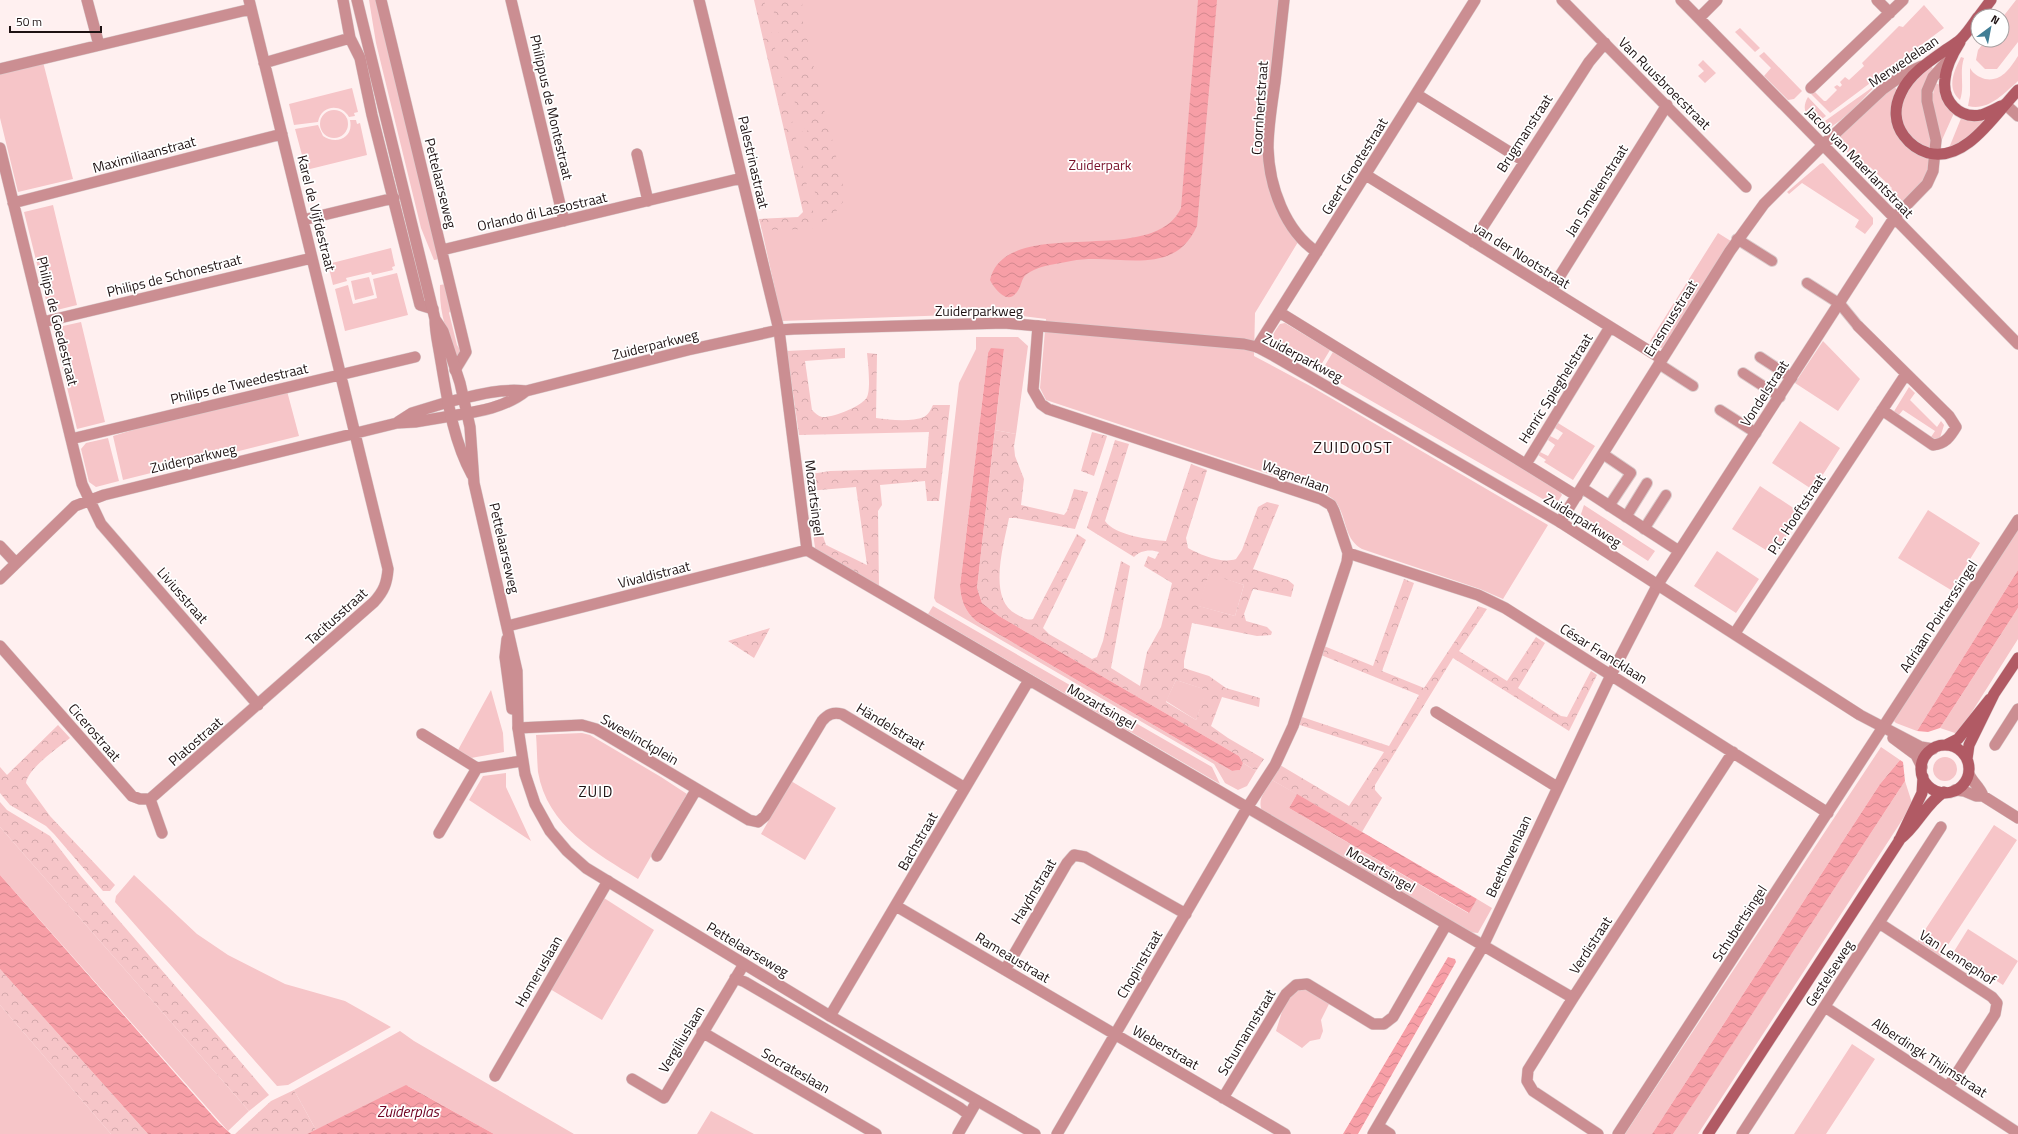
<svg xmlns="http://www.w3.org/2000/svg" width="2018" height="1134" viewBox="0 0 2018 1134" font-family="'Titillium Web',sans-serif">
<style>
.green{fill:#f6c5c8}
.forest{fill:url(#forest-crowns);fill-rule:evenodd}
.water{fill:url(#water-waves)}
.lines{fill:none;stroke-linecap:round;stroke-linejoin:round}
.pedestrian-casing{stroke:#dbcccd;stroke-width:12}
.minor-casing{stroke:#dbcccd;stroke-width:12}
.tertiary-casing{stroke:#dbcccd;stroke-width:12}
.secondary-casing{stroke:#dbcccd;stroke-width:12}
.pedestrian{stroke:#cb8e92;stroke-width:10}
.minor{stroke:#cb8e92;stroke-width:11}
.tertiary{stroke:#cb8e92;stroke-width:11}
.secondary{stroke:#b15a64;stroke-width:11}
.labels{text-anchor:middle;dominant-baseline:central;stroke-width:3.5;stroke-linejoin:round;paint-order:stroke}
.street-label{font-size:14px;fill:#1e1213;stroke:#fff}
.park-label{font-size:14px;fill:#79112a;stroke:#fff}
.neighbourhood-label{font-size:15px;letter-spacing:1px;fill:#1e1213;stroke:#fff}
.water-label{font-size:15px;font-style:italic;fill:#6f0222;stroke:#fff}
.quarter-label{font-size:16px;letter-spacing:1px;fill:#1e1213;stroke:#fff}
</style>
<defs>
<pattern id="forest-crowns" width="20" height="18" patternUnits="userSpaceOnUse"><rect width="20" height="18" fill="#f6c5c8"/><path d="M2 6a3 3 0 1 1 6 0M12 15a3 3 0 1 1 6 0" fill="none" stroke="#d2a8ab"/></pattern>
<pattern id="water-waves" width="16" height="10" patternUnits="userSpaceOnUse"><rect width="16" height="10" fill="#f79ea6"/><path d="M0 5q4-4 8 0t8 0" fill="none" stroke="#d3878e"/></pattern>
</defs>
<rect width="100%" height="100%" fill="#fff0f0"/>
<path class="green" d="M 369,0 L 377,0 L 440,259 L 434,260 L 421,228 L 376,43 Z
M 762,0 L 1279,0 L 1264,153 L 1298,242 L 1255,313 L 1254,356 L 1312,387 L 1548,525 L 1503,599 L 1480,589 L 1362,549 C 1342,538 1348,514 1333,499 C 1330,496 1324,494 1320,491 L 1046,400 L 1040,388 L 1046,319 L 1005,314 L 981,314 L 782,321 L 761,226 L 812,225 Z
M 2016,0 L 2018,0 L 2018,42 L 1997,69 L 1985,69 L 1976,60 L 1978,50 L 1986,40 L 2002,40 L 2002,18 Z
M 1924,5 L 1944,28 L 1830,113 L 1811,94 L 1814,91 L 1824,101 L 1826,101 L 1837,90 L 1834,87 L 1837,85 L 1840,87 L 1842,85 L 1840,82 L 1845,77 L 1849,80 L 1864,66 L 1862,63 L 1899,26 L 1903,27 Z
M 1740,28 L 1760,48 L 1755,52 L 1735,32 Z
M 1764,52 L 1802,91 L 1794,99 L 1788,100 L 1764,76 L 1771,68 L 1759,56 Z
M 2018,56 L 2018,81 L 2016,83 C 2002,95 1988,111 1968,106 L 1970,95 L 1970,68 C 1973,74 1979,77 1985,79 C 2002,82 2010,68 2018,56 Z
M 1961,57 L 1964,58 C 1959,72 1965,87 1960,100 C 1946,88 1954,71 1961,57 Z
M 1703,60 L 1716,73 L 1705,83 L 1698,76 L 1704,71 L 1698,65 Z
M 43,62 L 73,179 L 18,192 L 0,118 L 0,72 Z
M 1930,66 L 1933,68 C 1917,89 1927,116 1931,140 L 1931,149 C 1884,127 1899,93 1930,66 Z
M 1935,83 L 1940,85 L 1954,113 L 1941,142 L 1932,100 Z
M 1877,84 C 1861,101 1846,119 1826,130 L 1825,121 Z
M 1894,86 L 1897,90 L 1891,107 L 1891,116 L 1929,158 C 1929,179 1915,189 1902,203 L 1897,204 L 1887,194 L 1892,188 L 1870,167 L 1864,170 L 1838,142 L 1839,136 Z
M 352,88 L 358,112 L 354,113 L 355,116 L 349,117 C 341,103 321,105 318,122 L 294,125 L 289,104 Z
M 1808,97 L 1826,116 L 1815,124 C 1806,115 1801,109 1808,97 Z
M320 124a14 14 0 1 1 28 0a14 14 0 1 1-28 0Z
M 1962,116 L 1982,119 L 1986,123 L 1965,139 L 1949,148 Z
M 350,120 L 356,120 L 357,124 L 360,123 L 367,155 L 306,170 L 295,129 L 318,125 L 323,136 C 336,145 354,138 350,120 Z
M 1823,163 L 1873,218 L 1873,224 L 1865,234 L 1855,227 L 1859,220 L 1802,183 L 1789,194 L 1787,192 L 1820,164 Z
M 53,205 L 77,305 L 49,312 L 24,212 Z
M 1718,233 L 1734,243 L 1666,351 L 1650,341 Z
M 391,248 L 395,266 L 392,267 L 393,270 L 372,275 L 371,272 L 346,278 L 347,281 L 333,285 L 328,264 Z
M 397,273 L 408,315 L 345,331 L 335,289 L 348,285 L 353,304 L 377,298 L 373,279 Z
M 369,277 L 374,295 L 355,300 L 351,281 Z
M 446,284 L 452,308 L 449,313 L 457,345 L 461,351 L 457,360 C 447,332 439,315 440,285 Z
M 81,322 L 105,422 L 77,429 L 54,333 L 54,328 Z
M 1285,323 L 1330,350 L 1318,370 L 1275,346 C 1269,338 1275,331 1280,324 Z
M 976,337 L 1018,337 L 1028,346 L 1016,434 L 995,430 L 1004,349 L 988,353 L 960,586 C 961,601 965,611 976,621 L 1232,771 L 1240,770 L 1243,763 L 1256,771 L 1247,786 L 1238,790 L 1225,783 L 1214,764 L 936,602 L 934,598 L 959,383 L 976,349 Z
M 1823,341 L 1860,379 L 1838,411 L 1795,383 Z
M 1333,352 L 1560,492 L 1562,495 L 1555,506 L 1321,372 Z
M 1909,387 L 1915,393 L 1910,400 L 1937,427 L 1941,421 L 1944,425 L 1940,438 L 1935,439 L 1931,437 L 1935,431 L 1903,410 L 1898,416 L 1893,413 Z
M 287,391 L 299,436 L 123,480 L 113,436 L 162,421 Z
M 1800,421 L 1840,448 L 1813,490 L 1772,463 Z
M 1558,423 L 1595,446 L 1573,480 L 1544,462 L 1546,460 L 1538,455 L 1540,452 L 1548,456 L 1555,445 L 1548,440 L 1550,436 L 1558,440 L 1563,433 L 1555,428 Z
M 108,438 L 119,481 L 96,487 L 89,482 L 81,449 L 86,443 Z
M 1760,486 L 1801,513 L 1774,555 L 1732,529 Z
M 1584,505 L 1655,551 L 1648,561 L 1583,519 L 1581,514 Z
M 1928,510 L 1980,543 L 1951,590 L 1898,558 Z
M 2018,528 L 2018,570 L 1917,731 L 1896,723 L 1893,720 Z
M 1717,551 L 1759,579 L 1736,613 L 1694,586 Z
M 1209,573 L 1244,585 L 1235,616 L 1198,606 Z
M 933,606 L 1212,767 L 1220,784 L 928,614 Z
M 2018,608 L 2018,639 L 1958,734 L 1940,728 Z
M 1176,680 L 1207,690 L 1196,720 L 1166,701 Z
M 491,690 L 503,733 L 504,752 L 471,758 L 458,750 Z
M 582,733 L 590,735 L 661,777 L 687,794 L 638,879 C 596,853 547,826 538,772 C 537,760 537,747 536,735 Z
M 1881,747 L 1900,760 L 1880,784 L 1652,1134 L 1625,1134 Z
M1933 769a12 12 0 1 1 24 0a12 12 0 1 1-24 0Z
M 506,773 L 506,787 L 531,841 L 469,800 L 483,776 Z
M 1272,780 L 1297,794 L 1289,808 L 1468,913 L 1477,899 L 1492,908 L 1478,933 L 1468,932 L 1263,813 C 1256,800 1265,791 1272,780 Z
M 791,781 L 836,808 L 805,860 L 761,834 Z
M 1905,781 L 1912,803 L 1908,811 L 1698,1134 L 1673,1134 Z
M 1994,825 L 2017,840 L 1940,957 L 1917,942 Z
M 0,827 L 249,1111 L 228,1131 L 0,875 Z
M 134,875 L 197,934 L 228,955 L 285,984 L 345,1001 L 391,1027 L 288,1085 L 277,1086 L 115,902 L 116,896 Z
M 604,898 L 654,930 L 602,1020 L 550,989 Z
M 1968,929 L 2018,961 L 2003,985 L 1953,953 Z
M 1299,987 L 1308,989 L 1330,1002 L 1321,1020 L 1323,1031 L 1320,1039 L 1310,1041 L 1302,1048 L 1276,1031 L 1285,1002 Z
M 0,1005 L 111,1134 L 0,1134 Z
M 400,1031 L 414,1041 L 574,1134 L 494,1134 L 408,1086 L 316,1130 L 294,1090 Z
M 1852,1044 L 1875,1059 L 1826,1134 L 1794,1134 Z
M 711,1111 L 754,1134 L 697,1134 Z"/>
<path class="forest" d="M 754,0 L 764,0 L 815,220 L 816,226 L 811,229 L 762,230 L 759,219 L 798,217 L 803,212 Z
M 771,0 L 802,0 L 803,22 L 827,122 L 801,129 Z
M 829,126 L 843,186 L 843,202 L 834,214 L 822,223 L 801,132 Z
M 845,348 L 845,358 L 805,361 L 812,410 C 815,413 818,416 822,417 C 832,418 863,406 867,397 C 871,389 868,363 867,353 L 877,354 L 876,418 C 890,420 911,422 924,417 C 929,414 931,409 933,405 L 950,405 L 939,501 L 927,501 L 925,481 L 880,485 L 882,505 L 878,511 L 879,589 L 816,554 L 813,534 L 822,533 L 826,545 L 867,565 L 856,487 L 807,491 L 805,475 L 830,471 L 926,468 L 929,432 L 799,435 L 787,351 Z
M 995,430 L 1016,434 L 1014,446 L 1015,456 L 1024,479 L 1021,505 L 1064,515 L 1067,511 L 1074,489 L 1088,492 L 1075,529 L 1016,518 L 1009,518 C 1004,544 987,599 1016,614 C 1022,617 1027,621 1033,619 L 1077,534 L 1086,540 L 1043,628 L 1049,634 L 1092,659 L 1097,657 L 1103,641 L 1121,561 L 1130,566 L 1111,668 L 1140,686 L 1147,652 L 1161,627 L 1172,583 L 1144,566 L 1148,556 L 1155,559 L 1159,552 C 1151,549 1140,550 1134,557 L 1087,528 L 1115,440 L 1129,444 L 1105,521 C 1114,535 1151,540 1166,541 L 1191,464 L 1207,470 L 1186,538 L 1188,548 C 1201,555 1222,564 1236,559 L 1242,550 L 1258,507 L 1267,502 L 1279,505 L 1253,569 L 1288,580 L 1294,585 L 1291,597 L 1253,589 L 1244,614 L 1246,621 L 1267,627 L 1272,632 L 1271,635 L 1257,636 L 1192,623 L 1184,661 L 1184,668 L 1187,669 L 1209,676 L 1226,688 L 1260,698 L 1259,707 L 1222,697 L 1211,726 L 1228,738 L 1264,759 L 1256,771 L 1243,763 L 1239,756 L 999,616 L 982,603 L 977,588 ZM 1209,574 L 1244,585 L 1235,616 L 1199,606 ZM 1176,680 L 1206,690 L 1196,720 L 1166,702 Z
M 1092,432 L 1107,436 L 1094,476 L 1081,471 Z
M 1404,579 L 1414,583 L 1382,671 L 1424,688 L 1478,606 L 1487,609 L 1459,651 L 1507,681 L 1536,637 L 1545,643 L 1518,688 L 1561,716 L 1567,717 L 1591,671 L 1597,675 L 1569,731 L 1453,658 L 1375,785 L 1375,790 L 1382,798 L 1362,832 L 1272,780 L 1280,765 L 1349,806 L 1384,752 L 1297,724 L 1299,716 L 1389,746 L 1419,695 L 1321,655 L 1324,646 L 1373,666 Z
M 770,628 L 754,658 L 728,641 Z
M 58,725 L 70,738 C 58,748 28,768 26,783 L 50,816 L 115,885 L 110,891 L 103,891 L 54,834 L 46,826 L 10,805 L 0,793 L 0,767 L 7,775 Z
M 0,802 L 7,810 L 50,836 L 80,875 L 269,1095 L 249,1111 L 0,827 Z
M 0,969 L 148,1134 L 111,1134 L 0,1005 Z
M 294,1090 L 316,1130 L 307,1134 L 235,1134 L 271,1101 Z"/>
<path class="water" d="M 1198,0 L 1217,0 L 1197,226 C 1173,280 1116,252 1071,261 C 1058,264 1041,265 1030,272 C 1020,277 1023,284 1017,292 C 1007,306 994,288 990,280 C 1006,212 1153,270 1181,208 Z
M 991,348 L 1004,349 L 977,588 L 982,603 L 999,616 L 1239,756 L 1243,763 L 1240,770 L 1232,771 L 976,621 C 965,611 961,601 960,586 L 988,353 Z
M 2018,570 L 2018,608 L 1940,728 L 1928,732 L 1917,731 Z
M 1900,760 L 1903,762 L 1905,781 L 1699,1095 L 1673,1134 L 1652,1134 L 1880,784 Z
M 1297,794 L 1477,899 L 1469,913 L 1289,808 Z
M 0,875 L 219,1123 L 231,1134 L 148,1134 L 0,969 Z
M 1448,957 L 1455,959 L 1456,962 L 1358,1134 L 1343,1134 Z
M 406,1085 L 494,1134 L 307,1134 Z"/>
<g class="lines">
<g class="pedestrian-casing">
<path id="pedestrian" d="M 1737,239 L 1772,261
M 1807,283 L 1840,304 L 1858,326
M 1760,357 L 1792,378
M 1659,364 L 1693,386
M 1743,373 L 1780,397
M 1720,410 L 1756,433
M 1603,454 L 1631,473 L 1609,506
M 1626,517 L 1647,483
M 1644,529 L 1666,495"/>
</g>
<g class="minor-casing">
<path id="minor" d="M 87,0 L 99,45
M 343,0 L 350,38 L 360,58 L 372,115 L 420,305 L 433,309
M 381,0 L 466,352 L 455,370
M 511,0 L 564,221
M 699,0 L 779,330 L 807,550 L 1573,998
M 1284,0 C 1281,27 1278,54 1275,82 C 1272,104 1268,126 1268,148 C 1269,186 1285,231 1317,252
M 1562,0 L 1746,187
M 1681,0 L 2018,344
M 1877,0 L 1890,13
M 1699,18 L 1717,0
M 264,63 L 350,38
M 0,69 L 251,9
M 1811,88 L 1903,0
M 1416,94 L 1524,161
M 2005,104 L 2018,116
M 0,148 L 82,484 L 101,524 L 258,705
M 637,154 L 648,201
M 1366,175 L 1662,359
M 13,203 L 282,134
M 303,220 L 394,198
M 1473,242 L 1589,62 L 1605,43
M 442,250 L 742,178
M 1551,290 L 1667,105
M 1279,312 L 1577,496
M 43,322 L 312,258
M 1038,326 L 1033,390 L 1041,404 L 1048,409 L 1321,499 L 1331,505 L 1334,511 L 1348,553 L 1347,562 L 1293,726 L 1275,765 L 1247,808 L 1057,1134
M 1858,326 L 1949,416 L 1956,427 C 1950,437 1945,444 1933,445 L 1882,410
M 1257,347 L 1475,0
M 398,422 L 412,413 L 448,402
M 71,439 L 415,357
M 1526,464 L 1610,327
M 1582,488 L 1679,551
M 1560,522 L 1730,251 L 1764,204 L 1824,144 L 1883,89 L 1904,74 L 1922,66
M 0,546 L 16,563
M 1348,553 L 1478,595 L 1505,608 L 1828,813
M 0,579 L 75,506 L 104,495 L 397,423 L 415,422 L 451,416
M 508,626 L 807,550
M 1735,633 L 1906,374
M 0,646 L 132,796 L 140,799 L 150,799
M 1436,712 L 1557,787
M 518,728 L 582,725 L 596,729 L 749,820 L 758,822 L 765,816 L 822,721 C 828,714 833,712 842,714 L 965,788
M 422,734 L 477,768 L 522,761
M 1995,745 L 2018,709
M 1969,774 C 1972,782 1980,787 1983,796
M 1955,790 L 1964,791 L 1976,796 L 1983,796 L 2018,818
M 150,799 L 374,602 C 384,591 387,583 388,569 L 249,0
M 150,799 L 162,833
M 439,833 L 477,768
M 657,856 L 696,790
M 896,906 L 1285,1134
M 1879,923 L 1992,997 L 1997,1003 L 1995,1014 L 1948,1087
M 1005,970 L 1067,863 L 1074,855 L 1085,857 L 1186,914
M 735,978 L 745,982 L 960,1108 L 969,1115
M 1825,1007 L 2018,1133
M 830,1016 L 1029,680
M 702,1032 L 876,1134
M 495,1076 L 608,881
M 632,1079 L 664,1098 L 744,964
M 1223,1098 L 1286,994 L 1296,985 L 1307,984 L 1373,1024 L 1384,1024 L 1393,1017 L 1446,925
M 1378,1126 L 1390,1134
M 958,1134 L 977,1101
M 1373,1134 L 1483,946 L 1611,675 L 1658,584 L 1894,218 L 1927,184 L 1933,171 L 1936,140 L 1927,101 L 1927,91 L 1933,77 L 1952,56
M 1598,1134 L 1533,1091 L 1527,1081 L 1528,1070 L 1573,998 L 1733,752
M 1618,1134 L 2018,520
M 1742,1134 L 1941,827"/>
</g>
<g class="tertiary-casing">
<path id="tertiary" d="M 357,0 L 435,319 C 435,332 438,343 440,356 C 447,396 452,438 472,475
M 435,319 L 443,331 L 460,383 L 470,427 L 474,483 L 517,671 L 518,728 L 525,774 L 535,804 L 550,831 L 567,851 L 586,868 L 830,1016 L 1035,1134
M 448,402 C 473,396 499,388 526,391 L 688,350 L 779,330 L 794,329 L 1004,323 L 1244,344 L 1257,347 L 1274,356 L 1560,522 L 1860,715 L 1921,747 L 1933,749
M 451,416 C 476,412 505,408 526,391
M 507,639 L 505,657 L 512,709
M 1893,738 L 1916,755 L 1922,767"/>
</g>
<g class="secondary-casing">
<path id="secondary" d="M 1979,16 L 1991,0
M 1978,17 C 1973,24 1968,32 1961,39 C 1957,43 1950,47 1944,51 C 1928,62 1909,75 1901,93 C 1894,107 1894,123 1904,136 C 1910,144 1918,150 1928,153 C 1966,163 1995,114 2018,90
M 1960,42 C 1953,53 1946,66 1945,79 C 1942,101 1959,119 1981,115 C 1988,113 1995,109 2001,106
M 1946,745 L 1958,739 L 1990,699
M1921 769a24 24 0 1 1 48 0a24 24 0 1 1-48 0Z
M 1967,759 L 1969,745 L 1994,694 L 2018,658
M 1899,840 C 1918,826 1925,804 1944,792
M 1708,1134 L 1899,841 L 1922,793 L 1923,777"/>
</g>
<use href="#pedestrian" class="pedestrian"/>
<use href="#minor" class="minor"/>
<use href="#tertiary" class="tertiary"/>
<use href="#secondary" class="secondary"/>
</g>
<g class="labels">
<g class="street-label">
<text transform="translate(1903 61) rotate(-34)">Merwedelaan</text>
<text transform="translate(1665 83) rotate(45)">Van Ruusbroecstraat</text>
<text transform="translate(552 107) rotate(77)">Philippus de Montestraat</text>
<text transform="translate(1259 108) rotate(-86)">Coornhertstraat</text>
<text transform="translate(1524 133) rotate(-57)">Brugmanstraat</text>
<text transform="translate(144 154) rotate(-15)">Maximiliaanstraat</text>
<text transform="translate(754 162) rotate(77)">Palestrinastraat</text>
<text transform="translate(1860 162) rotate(46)">Jacob van Maerlantstraat</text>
<text transform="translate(1354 166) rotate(-58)">Geert Grootestraat</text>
<text transform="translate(441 183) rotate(76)">Pettelaarseweg</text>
<text transform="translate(1596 190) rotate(-58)">Jan Smekenstraat</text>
<text transform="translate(542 211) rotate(-13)">Orlando di Lassostraat</text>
<text transform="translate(317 213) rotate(76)">Karel de Vijfdestraat</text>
<text transform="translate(1522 255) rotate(32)">van der Nootstraat</text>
<text transform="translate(174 275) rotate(-14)">Philips de Schonestraat</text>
<text x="979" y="310">Zuiderparkweg</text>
<text transform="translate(1670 318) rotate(-58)">Erasmusstraat</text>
<text transform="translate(58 321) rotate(76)">Philips de Goedestraat</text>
<text transform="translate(655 344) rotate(-14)">Zuiderparkweg</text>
<text transform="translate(1303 357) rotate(28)">Zuiderparkweg</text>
<text transform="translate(239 383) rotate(-13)">Philips de Tweedestraat</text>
<text transform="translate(1555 388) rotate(-58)">Henric Spieghelstraat</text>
<text transform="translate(1764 393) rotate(-57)">Vondelstraat</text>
<text transform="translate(193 458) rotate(-13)">Zuiderparkweg</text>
<text transform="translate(1296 476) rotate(20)">Wagnerlaan</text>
<text transform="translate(815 498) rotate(83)">Mozartsingel</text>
<text transform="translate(1796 514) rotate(-57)">P.C. Hooftstraat</text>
<text transform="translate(1583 520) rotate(32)">Zuiderparkweg</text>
<text transform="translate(505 548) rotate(77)">Pettelaarseweg</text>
<text transform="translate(654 574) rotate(-14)">Vivaldistraat</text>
<text transform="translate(183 595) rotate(49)">Liviusstraat</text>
<text transform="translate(336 616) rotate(-42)">Tacitusstraat</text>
<text transform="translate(1938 616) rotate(-57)">Adriaan Poirterssingel</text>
<text transform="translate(1604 653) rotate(32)">César Francklaan</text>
<text transform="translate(1102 706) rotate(30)">Mozartsingel</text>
<text transform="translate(891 726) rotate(31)">Händelstraat</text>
<text transform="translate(95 732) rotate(49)">Cicerostraat</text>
<text transform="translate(640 739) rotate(30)">Sweelinckplein</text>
<text transform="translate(195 741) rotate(-41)">Platostraat</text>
<text transform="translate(917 841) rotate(-60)">Bachstraat</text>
<text transform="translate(1508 856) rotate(-65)">Beethovenlaan</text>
<text transform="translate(1381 869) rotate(30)">Mozartsingel</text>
<text transform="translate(1033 891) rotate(-59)">Haydnstraat</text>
<text transform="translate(1739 923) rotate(-57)">Schubertsingel</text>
<text transform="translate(1590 945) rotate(-57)">Verdistraat</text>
<text transform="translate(748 949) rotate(31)">Pettelaarseweg</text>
<text transform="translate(1013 957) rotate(31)">Rameaustraat</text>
<text transform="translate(1958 957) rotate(33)">Van Lennephof</text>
<text transform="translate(1139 964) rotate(-60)">Chopinstraat</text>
<text transform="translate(538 971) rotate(-60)">Homeruslaan</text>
<text transform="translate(1829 973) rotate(-57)">Gestelseweg</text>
<text transform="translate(1246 1032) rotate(-59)">Schumannstraat</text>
<text transform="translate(681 1039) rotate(-59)">Vergiliuslaan</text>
<text transform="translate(1166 1047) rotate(30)">Weberstraat</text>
<text transform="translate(1930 1057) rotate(33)">Alberdingk Thijmstraat</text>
<text transform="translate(796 1070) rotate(30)">Socrateslaan</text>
</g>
<g class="park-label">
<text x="1100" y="164">Zuiderpark</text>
</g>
<g class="neighbourhood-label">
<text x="596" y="791">ZUID</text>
</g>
<g class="water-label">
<text x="408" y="1111">Zuiderplas</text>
</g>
<g class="quarter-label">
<text x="1353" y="447">ZUIDOOST</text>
</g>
</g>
<g transform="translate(1990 28) rotate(32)"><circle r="19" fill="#ffffff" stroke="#a5a0a1"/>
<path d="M0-3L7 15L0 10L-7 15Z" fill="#417e95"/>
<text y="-6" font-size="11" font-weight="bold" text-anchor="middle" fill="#1e1213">N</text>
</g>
<path d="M10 26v6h91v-6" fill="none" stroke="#1e1213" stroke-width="2"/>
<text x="16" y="26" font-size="12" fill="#1e1213" stroke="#ffffff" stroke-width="3" paint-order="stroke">50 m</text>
</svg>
